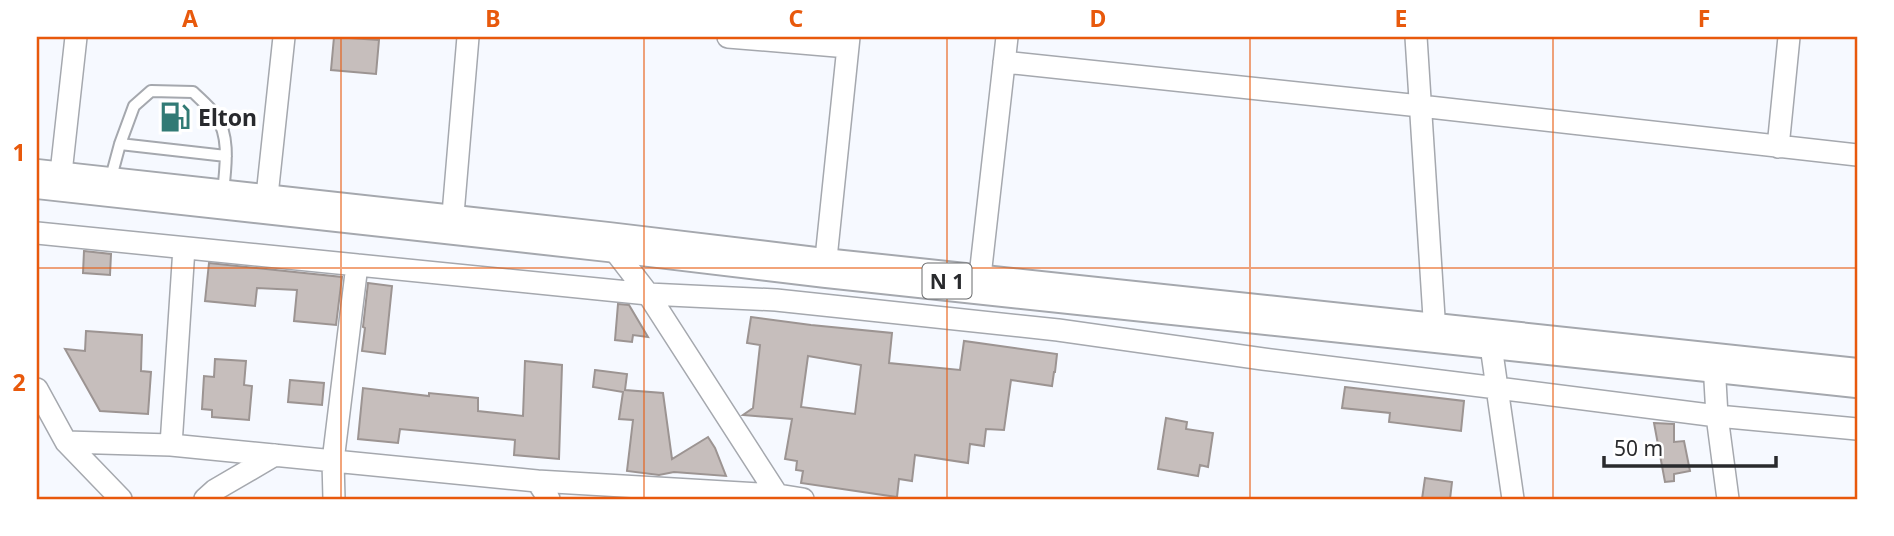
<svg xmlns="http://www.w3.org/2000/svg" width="1894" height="536" viewBox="0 0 1894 536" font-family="'Noto Sans',sans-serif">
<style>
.building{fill:#c6bebc;stroke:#9c9492;stroke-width:2;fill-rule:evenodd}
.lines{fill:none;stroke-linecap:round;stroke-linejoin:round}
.lane-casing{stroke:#a5a8ae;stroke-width:14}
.street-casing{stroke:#a5a8ae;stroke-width:24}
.highway-casing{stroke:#a5a8ae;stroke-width:42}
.lane{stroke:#fff;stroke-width:10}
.street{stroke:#fff;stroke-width:21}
.highway{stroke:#fff;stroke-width:38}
.grid{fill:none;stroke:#e8590c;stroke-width:2;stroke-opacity:0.55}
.labels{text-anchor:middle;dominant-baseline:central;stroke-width:7;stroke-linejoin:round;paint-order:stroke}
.shield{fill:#fff;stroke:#696a6c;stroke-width:2}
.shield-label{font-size:21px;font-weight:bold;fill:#292a2d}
.poi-label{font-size:23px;font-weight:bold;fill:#292a2d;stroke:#fff;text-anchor:start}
.neatline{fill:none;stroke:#e8590c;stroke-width:2.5}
.grid-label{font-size:23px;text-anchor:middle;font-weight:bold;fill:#e8590c}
</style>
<rect width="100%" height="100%" fill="#f6f9ff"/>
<path class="building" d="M 334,37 L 379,40 L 376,74 L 331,70 Z
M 84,251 L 111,254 L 110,275 L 83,273 Z
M 209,263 L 342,277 L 336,325 L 294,321 L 297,290 L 257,288 L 255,306 L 205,301 Z
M 368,283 L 392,286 L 385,354 L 362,351 L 365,328 L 363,327 Z
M 618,304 L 629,305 L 648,337 L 633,335 L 632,342 L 615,340 Z
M 751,317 L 811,325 L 892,333 L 889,363 L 960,370 L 964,341 L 1057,354 L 1055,372 L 1054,372 L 1052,386 L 1011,380 L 1004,430 L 986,429 L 984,446 L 970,444 L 968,463 L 915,455 L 912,481 L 899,479 L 897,497 L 801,483 L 803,471 L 796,470 L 797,461 L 785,459 L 792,419 L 743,415 L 753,408 L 760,345 L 747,343 ZM 808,356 L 861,365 L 855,414 L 801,407 Z
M 86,331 L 142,335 L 141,371 L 151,372 L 148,414 L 100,411 L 65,349 L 85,351 Z
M 215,359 L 246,361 L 244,385 L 252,386 L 249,420 L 212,417 L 212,410 L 202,409 L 204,376 L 214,377 Z
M 525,361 L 562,365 L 559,459 L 514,455 L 515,440 L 400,429 L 398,443 L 358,439 L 363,388 L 429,396 L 429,393 L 478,398 L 478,411 L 523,416 Z
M 595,370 L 627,374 L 625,390 L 663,393 L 672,459 L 708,437 L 715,448 L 726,476 L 674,472 L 659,475 L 627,471 L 633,420 L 619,419 L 623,392 L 593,387 Z
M 290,380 L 324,383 L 322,405 L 288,402 Z
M 1345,387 L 1464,401 L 1461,431 L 1389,422 L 1390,413 L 1342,408 Z
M 1166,418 L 1187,422 L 1186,429 L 1213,433 L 1208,467 L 1200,465 L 1198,476 L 1158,469 Z
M 1654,423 L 1674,424 L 1674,442 L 1684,441 L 1690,471 L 1674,474 L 1674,481 L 1665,482 Z
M 1425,478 L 1452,482 L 1450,499 L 1422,499 Z"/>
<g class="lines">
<g class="lane-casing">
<path id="lane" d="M 120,144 L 226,156
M 110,181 L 120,144 L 134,106 L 151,91 L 193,92 C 200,99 210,107 216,116 C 231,138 225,169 223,194"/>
</g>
<g class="street-casing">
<path id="street" d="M 728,37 L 848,47
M 1416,37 L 1435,333
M 1004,62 L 1420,106 L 1857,155
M 1778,147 L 1789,37
M 60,182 L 76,37
M 266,205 L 284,37
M 452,226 L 468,37
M 37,233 L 648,294 L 776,300 L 1058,330 L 1263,359 L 1497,388 L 1717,416 L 1857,429
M 608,242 L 648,294 L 780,499
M 825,268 L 849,37
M 979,285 L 1007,37
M 1490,339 L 1513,499
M 1714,363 L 1717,416 L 1728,499
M 37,389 L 66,442 L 121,499
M 66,442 L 171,445 L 537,481 L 549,499
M 171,445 L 184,248
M 537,481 L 778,495 L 803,499
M 205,499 L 215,490 L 275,455
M 334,499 L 333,461 L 357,265"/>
</g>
<g class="highway-casing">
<path id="highway" d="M 37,179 L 608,242 L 825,268 L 1857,378"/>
</g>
<use href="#lane" class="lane"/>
<use href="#street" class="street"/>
<use href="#highway" class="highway"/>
</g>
<path class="grid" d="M 341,37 L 341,499M 644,37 L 644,499M 947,37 L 947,499M 1250,37 L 1250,499M 1553,37 L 1553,499M 37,268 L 1857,268"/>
<defs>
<g id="fuel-bare" transform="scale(2.415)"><path d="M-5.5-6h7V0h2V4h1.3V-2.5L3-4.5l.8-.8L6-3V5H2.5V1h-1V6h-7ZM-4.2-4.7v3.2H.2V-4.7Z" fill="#317a75" stroke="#fff" stroke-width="2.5" paint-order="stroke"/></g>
</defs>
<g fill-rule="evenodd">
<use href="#fuel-bare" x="175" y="117"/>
</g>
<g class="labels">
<rect class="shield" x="922.5" y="263.5" width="49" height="35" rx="5"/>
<g class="shield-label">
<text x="947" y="281">N 1</text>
</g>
<g class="poi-label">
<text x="198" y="117">Elton</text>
</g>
</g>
<rect width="1894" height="536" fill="none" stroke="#ffffff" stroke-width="77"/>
<path d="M1604 456v10h172v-10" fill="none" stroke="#292a2d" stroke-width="3.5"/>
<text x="1614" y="456" font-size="21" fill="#292a2d" stroke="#ffffff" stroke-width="5" paint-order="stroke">50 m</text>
<rect x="38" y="38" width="1818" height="460" class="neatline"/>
<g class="grid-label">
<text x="190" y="27">A</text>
<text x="493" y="27">B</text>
<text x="796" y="27">C</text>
<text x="1098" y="27">D</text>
<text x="1401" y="27">E</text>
<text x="1704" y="27">F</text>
<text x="19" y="161">1</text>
<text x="19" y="391">2</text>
</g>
</svg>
